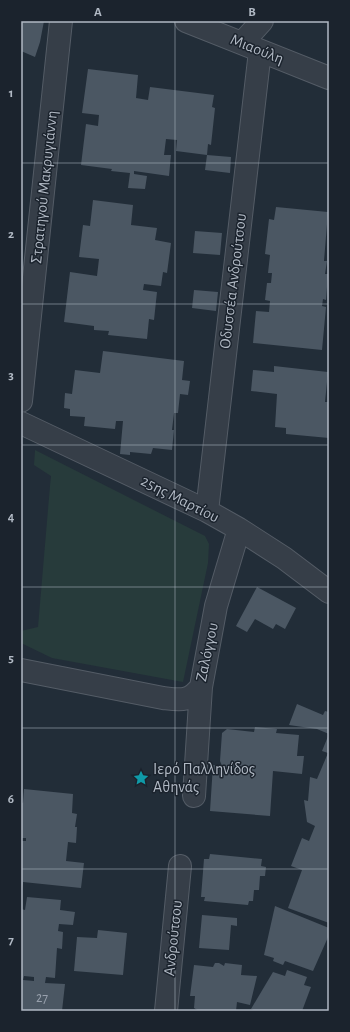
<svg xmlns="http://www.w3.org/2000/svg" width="350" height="1032" viewBox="0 0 350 1032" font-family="'Alegreya Sans',sans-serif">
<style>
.green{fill:#273b3b}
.building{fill:#4b5763;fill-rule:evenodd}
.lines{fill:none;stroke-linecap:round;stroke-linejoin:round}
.minor-casing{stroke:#545c66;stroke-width:24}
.minor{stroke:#363e48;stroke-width:22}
.grid{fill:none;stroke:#b1b9c4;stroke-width:1;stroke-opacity:0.55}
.labels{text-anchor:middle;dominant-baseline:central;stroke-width:3;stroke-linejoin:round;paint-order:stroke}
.number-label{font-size:14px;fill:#98a0ac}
.street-label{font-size:16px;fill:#b1b9c4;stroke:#1b232d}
.poi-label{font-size:16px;fill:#b1b9c4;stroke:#1b232d;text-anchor:start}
.neatline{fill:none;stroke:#b1b9c4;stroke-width:1.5}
.grid-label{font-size:13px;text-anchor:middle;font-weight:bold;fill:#b1b9c4}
</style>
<rect width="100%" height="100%" fill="#222d38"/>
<path class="green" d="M 35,450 L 205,536 L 209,544 L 208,563 L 183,682 L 52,658 L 21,643 L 21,631 L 38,627 L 50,486 L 51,476 L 34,465 Z"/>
<path class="building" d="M 21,21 L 44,21 L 40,42 L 35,57 L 21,51 Z
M 88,69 L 138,75 L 136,98 L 148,100 L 150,87 L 214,95 L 212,107 L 215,108 L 211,145 L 208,144 L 207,155 L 176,151 L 177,140 L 166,139 L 164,155 L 171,155 L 169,176 L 134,171 L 134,174 L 147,176 L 145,189 L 128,188 L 130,173 L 111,171 L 112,169 L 81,165 L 86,124 L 98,126 L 99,115 L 82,113 Z
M 207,155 L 231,157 L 230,173 L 205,170 Z
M 93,200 L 133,205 L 131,225 L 157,228 L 155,240 L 171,243 L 167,273 L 163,272 L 161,286 L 144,284 L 143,290 L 157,292 L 154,320 L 149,319 L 147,339 L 108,335 L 109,331 L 94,330 L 94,326 L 64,322 L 70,272 L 97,276 L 99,259 L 79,257 L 83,225 L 90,226 Z
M 276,207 L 328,212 L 324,261 L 327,261 L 325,274 L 328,274 L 326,300 L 323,299 L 322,306 L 326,307 L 322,350 L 253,343 L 256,311 L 269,312 L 270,301 L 265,300 L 267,283 L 271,283 L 272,273 L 268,273 L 270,255 L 265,254 L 269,219 L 274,220 Z
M 195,231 L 222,233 L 220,255 L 193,253 Z
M 194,290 L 218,292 L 216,311 L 192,308 Z
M 103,351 L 184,361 L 182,380 L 190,381 L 188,395 L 180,394 L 178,413 L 174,413 L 172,430 L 174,430 L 172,450 L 153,448 L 151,454 L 130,452 L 130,455 L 120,454 L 123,421 L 116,421 L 115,429 L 84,426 L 85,417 L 70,416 L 70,409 L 64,408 L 65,393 L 72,394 L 75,370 L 100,373 Z
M 274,366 L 328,372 L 325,402 L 329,402 L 329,438 L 286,434 L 286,428 L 275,427 L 277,394 L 251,391 L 253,370 L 274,372 Z
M 257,587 L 296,608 L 285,629 L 276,624 L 273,629 L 255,619 L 247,632 L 236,626 Z
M 297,704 L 323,715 L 325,711 L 329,712 L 329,734 L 317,729 L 289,725 Z
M 255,727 L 277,729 L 276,733 L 299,735 L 297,756 L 304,756 L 302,774 L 273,771 L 270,816 L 210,811 L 213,765 L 222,766 L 220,761 L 222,733 L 227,729 L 254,732 Z
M 329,734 L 329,923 L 288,908 L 302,870 L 291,866 L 302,838 L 309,841 L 315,826 L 307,822 L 304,800 L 308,801 L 310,777 L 317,779 L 328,753 L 322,751 Z
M 24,789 L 73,794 L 72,813 L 77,814 L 75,827 L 77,827 L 76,843 L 68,842 L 66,861 L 84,863 L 81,888 L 23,882 L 21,894 L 21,841 L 26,841 L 26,838 L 21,838 L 21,802 L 23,803 Z
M 210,854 L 262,859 L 261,866 L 266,867 L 265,876 L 260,876 L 259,890 L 254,890 L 253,901 L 249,901 L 248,905 L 204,901 L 205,897 L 201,897 L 204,859 L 209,859 Z
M 27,897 L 61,900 L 60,910 L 75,912 L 73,925 L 59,924 L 58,931 L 63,932 L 62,949 L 57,948 L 55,978 L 46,977 L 45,983 L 65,984 L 62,1011 L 21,1011 L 21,909 L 25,910 ZM 24,976 L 34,977 L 34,981 L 23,980 Z
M 275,906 L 329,928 L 329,935 L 313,971 L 285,961 L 283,965 L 273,961 L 274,958 L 264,955 Z
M 202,915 L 237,918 L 237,926 L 231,925 L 229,950 L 199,948 Z
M 98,930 L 127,933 L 123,975 L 74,971 L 77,937 L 97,938 Z
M 215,963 L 219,963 L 224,966 L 225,963 L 242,965 L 241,975 L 257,976 L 250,1005 L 237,1002 L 236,1011 L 199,1011 L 194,1008 L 195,996 L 190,996 L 194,965 L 213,967 Z
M 287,970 L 307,977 L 304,985 L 311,987 L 302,1011 L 256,1011 L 251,1009 L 273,972 L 285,976 Z"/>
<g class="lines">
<g class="minor-casing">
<path id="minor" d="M 186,21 L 329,78
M 242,43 L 262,21
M 21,401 L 61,21
M 21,423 L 207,511 L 239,529 L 284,558 L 329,592
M 207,511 L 260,51
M 21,670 L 163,698 C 181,700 189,702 201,687 L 216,606 L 239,529
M 194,796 L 201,687
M 166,1011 L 180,866"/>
</g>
<use href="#minor" class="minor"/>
</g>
<path class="grid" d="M 175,21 L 175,1011M 21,163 L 329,163M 21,304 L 329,304M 21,445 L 329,445M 21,587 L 329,587M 21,728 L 329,728M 21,869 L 329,869"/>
<defs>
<g id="sight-bare" transform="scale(1.2)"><path d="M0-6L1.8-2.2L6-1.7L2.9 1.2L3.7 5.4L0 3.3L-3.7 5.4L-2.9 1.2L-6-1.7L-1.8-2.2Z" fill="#0f9aa8" stroke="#1b232d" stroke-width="2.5" paint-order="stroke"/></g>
</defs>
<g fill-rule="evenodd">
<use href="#sight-bare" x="141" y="778"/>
</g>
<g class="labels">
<g class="number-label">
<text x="42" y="998">27</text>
</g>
<g class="street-label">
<text transform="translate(257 49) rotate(22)">Μιαούλη</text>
<text transform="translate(44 187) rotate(-84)">Στρατηγού Μακρυγιάννη</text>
<text transform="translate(233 281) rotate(-83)">Οδυσσέα Ανδρούτσου</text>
<text transform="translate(180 499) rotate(27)">25ης Μαρτίου</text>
<text transform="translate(207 652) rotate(-78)">Ζαλόγγου</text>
<text transform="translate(173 938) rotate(-84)">Ανδρούτσου</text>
</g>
<g class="poi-label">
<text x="153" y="769">Ιερό Παλληνίδος<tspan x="153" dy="18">Αθηνάς</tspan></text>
</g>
</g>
<rect width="350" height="1032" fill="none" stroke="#1b232d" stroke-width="44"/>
<rect x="22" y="22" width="306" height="988" class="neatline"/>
<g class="grid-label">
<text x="98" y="16">A</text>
<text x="252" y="16">B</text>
<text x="11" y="97">1</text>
<text x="11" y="238">2</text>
<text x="11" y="379">3</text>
<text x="11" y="521">4</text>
<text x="11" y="662">5</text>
<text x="11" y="803">6</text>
<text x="11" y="944">7</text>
</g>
</svg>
